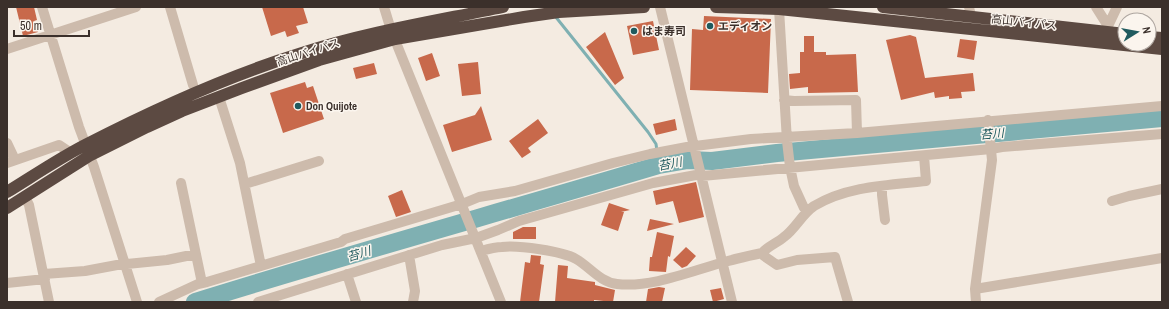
<svg xmlns="http://www.w3.org/2000/svg" width="1169" height="309" viewBox="0 0 1169 309" font-family="'Archivo Narrow','Noto Sans JP',sans-serif">
<style>
.lines{fill:none;stroke-linecap:round;stroke-linejoin:round}
.stream{stroke:#7fb0b2;stroke-width:3}
.river{stroke:#7fb0b2;stroke-width:18}
.building{fill:#c8694b}
.minor{stroke:#cdbbac;stroke-width:10}
.highway{stroke:#5c4a42;stroke-width:12}
.poi-dot{fill:#1f5a5e;stroke:#fbf5ee;stroke-width:1.5}
.labels{text-anchor:middle;dominant-baseline:central;stroke-width:3;stroke-linejoin:round;paint-order:stroke}
.street-label{font-size:11px;fill:#3b302b;stroke:#fbf5ee}
.poi-label{font-size:11px;font-weight:bold;fill:#3b302b;stroke:#fbf5ee;text-anchor:start}
.water-label{font-size:12px;font-style:italic;fill:#1f5a5e;stroke:#fbf5ee}
</style>
<rect width="100%" height="100%" fill="#f4ebe1"/>
<g class="lines">
<path class="stream" d="M 555,16 L 648,132 L 656,144 L 659,165"/>
<path class="river" d="M 195,302 C 349,254 505,211 659,165 L 688,160 L 712,161 L 777,153 L 1162,118"/>
</g>
<path class="building" d="M 16,7 L 34,7 L 37,20 L 34,21 L 38,32 L 23,36 Z
M 262,7 L 303,7 L 308,23 L 296,26 L 299,33 L 287,37 L 285,31 L 271,36 Z
M 704,16 L 771,19 L 768,93 L 690,90 L 692,29 L 703,30 Z
M 653,21 L 659,50 L 633,55 L 627,26 Z
M 605,32 L 624,78 L 615,85 L 586,47 Z
M 910,35 L 916,37 L 925,78 L 973,73 L 975,91 L 961,92 L 962,98 L 949,99 L 949,96 L 935,98 L 934,92 L 901,100 L 886,40 Z
M 804,36 L 814,36 L 814,52 L 826,52 L 826,55 L 856,54 L 858,92 L 808,93 L 808,87 L 790,89 L 789,74 L 800,73 L 800,52 L 804,52 Z
M 960,39 L 977,41 L 974,60 L 957,57 Z
M 432,53 L 440,76 L 426,81 L 418,58 Z
M 478,62 L 481,94 L 462,96 L 458,64 Z
M 374,63 L 377,74 L 356,79 L 353,68 Z
M 305,82 L 307,88 L 313,86 L 324,119 L 283,133 L 270,93 Z
M 481,106 L 492,140 L 452,152 L 443,125 L 475,115 Z
M 538,119 L 548,133 L 528,148 L 531,152 L 522,158 L 509,141 Z
M 675,119 L 677,130 L 656,135 L 653,124 Z
M 696,182 L 704,217 L 679,223 L 673,201 L 656,205 L 653,191 Z
M 402,190 L 411,212 L 396,217 L 388,196 Z
M 609,203 L 630,210 L 621,212 L 624,212 L 618,231 L 601,225 Z
M 650,219 L 674,224 L 647,231 Z
M 523,227 L 536,227 L 536,239 L 513,239 L 513,232 Z
M 657,232 L 674,236 L 670,257 L 668,256 L 666,272 L 649,271 L 650,257 L 652,257 Z
M 686,247 L 696,256 L 687,266 L 682,268 L 673,260 Z
M 531,255 L 541,256 L 540,264 L 544,265 L 539,302 L 520,302 L 525,262 L 530,263 Z
M 558,265 L 568,266 L 567,278 L 595,282 L 595,285 L 615,290 L 613,302 L 594,300 L 594,302 L 555,302 Z
M 659,287 L 665,288 L 662,302 L 646,302 L 648,289 Z
M 721,288 L 724,299 L 713,302 L 710,290 Z"/>
<g class="lines">
<path class="minor" d="M 42,7 L 79,127 L 94,167 L 137,302
M 170,7 L 193,85
M 384,7 L 391,30 L 501,302
M 660,7 L 732,302
M 969,7 L 971,16
M 1096,7 L 1108,26 L 1107,32
M 779,9 L 787,141 L 790,167 L 794,186 L 804,208
M 1108,26 L 1117,7
M 7,49 L 136,7
M 219,97 L 240,163 L 261,266
M 784,100 L 794,101 L 856,100 L 857,133
M 7,143 L 15,160
M 7,163 L 59,145 L 71,153
M 181,183 L 202,283
M 245,184 L 319,161
M 882,186 L 882,195 L 885,220
M 25,197 L 29,205 L 49,302
M 1112,201 L 1129,196 L 1162,189
M 481,251 C 488,249 495,247 502,247 C 518,245 562,251 576,259 C 590,267 600,282 617,284 C 650,288 689,272 721,263 C 734,259 748,256 762,253 C 768,246 777,243 784,237 C 796,228 802,214 814,206 C 847,186 889,185 926,181 L 924,156
M 762,253 L 764,256 L 777,265 L 797,260 L 835,257 L 848,302
M 409,255 L 415,291 L 413,302
M 44,274 L 85,271 L 117,265 L 167,260 L 196,254
M 347,274 L 356,302
M 7,283 L 45,279
M 975,289 L 1162,258
M 159,302 L 198,284 L 207,282 L 341,242 L 345,239 L 462,204 L 479,197 L 515,191 L 613,163 L 650,154 L 687,147 L 751,139 L 857,133 L 1162,106
M 258,302 L 442,245 L 476,238 L 498,230 L 519,221 L 653,183 L 696,175 L 702,176 L 991,149 L 1002,147 L 1162,134
M 976,302 L 975,289 L 992,160 L 988,120"/>
<path class="highway" d="M 716,7 L 779,9 L 1162,49
M 883,7 L 1125,34
M 1149,37 L 1162,38
M 7,192 C 33,176 58,159 85,145 C 155,109 227,76 302,53 C 367,32 436,21 503,7
M 7,208 L 89,156 L 147,127 L 182,111 L 242,88 L 319,60 L 395,39 L 524,17 L 559,12 L 644,7"/>
</g>
<g class="poi-dot">
<circle cx="710" cy="26" r="4"/>
<circle cx="634" cy="31" r="4"/>
<circle cx="298" cy="106" r="4"/>
</g>
<g class="labels">
<g class="street-label">
<text transform="translate(1024 22) rotate(6)">高山バイパス</text>
<text transform="translate(308 52) rotate(-18)">高山バイパス</text>
</g>
<g class="poi-label">
<text x="718" y="26">エディオン</text>
<text x="642" y="31">はま寿司</text>
<text x="306" y="106">Don Quijote</text>
</g>
<g class="water-label">
<text transform="translate(992 134) rotate(-5)">苔川</text>
<text transform="translate(670 164) rotate(-11)">苔川</text>
<text transform="translate(359 254) rotate(-16)">苔川</text>
</g>
</g>
<rect width="1169" height="309" fill="none" stroke="#3b302b" stroke-width="16"/>
<g transform="translate(1137 32) rotate(79)"><circle r="19" fill="#fbf5ee" stroke="#aea6a0"/>
<path d="M0-3L7 15L0 10L-7 15Z" fill="#1f5a5e"/>
<text y="-6" font-size="11" font-weight="bold" text-anchor="middle" fill="#3b302b">N</text>
</g>
<path d="M14 30v6h75v-6" fill="none" stroke="#3b302b" stroke-width="2"/>
<text x="20" y="30" font-size="12" fill="#3b302b" stroke="#fbf5ee" stroke-width="3" paint-order="stroke">50 m</text>
</svg>
